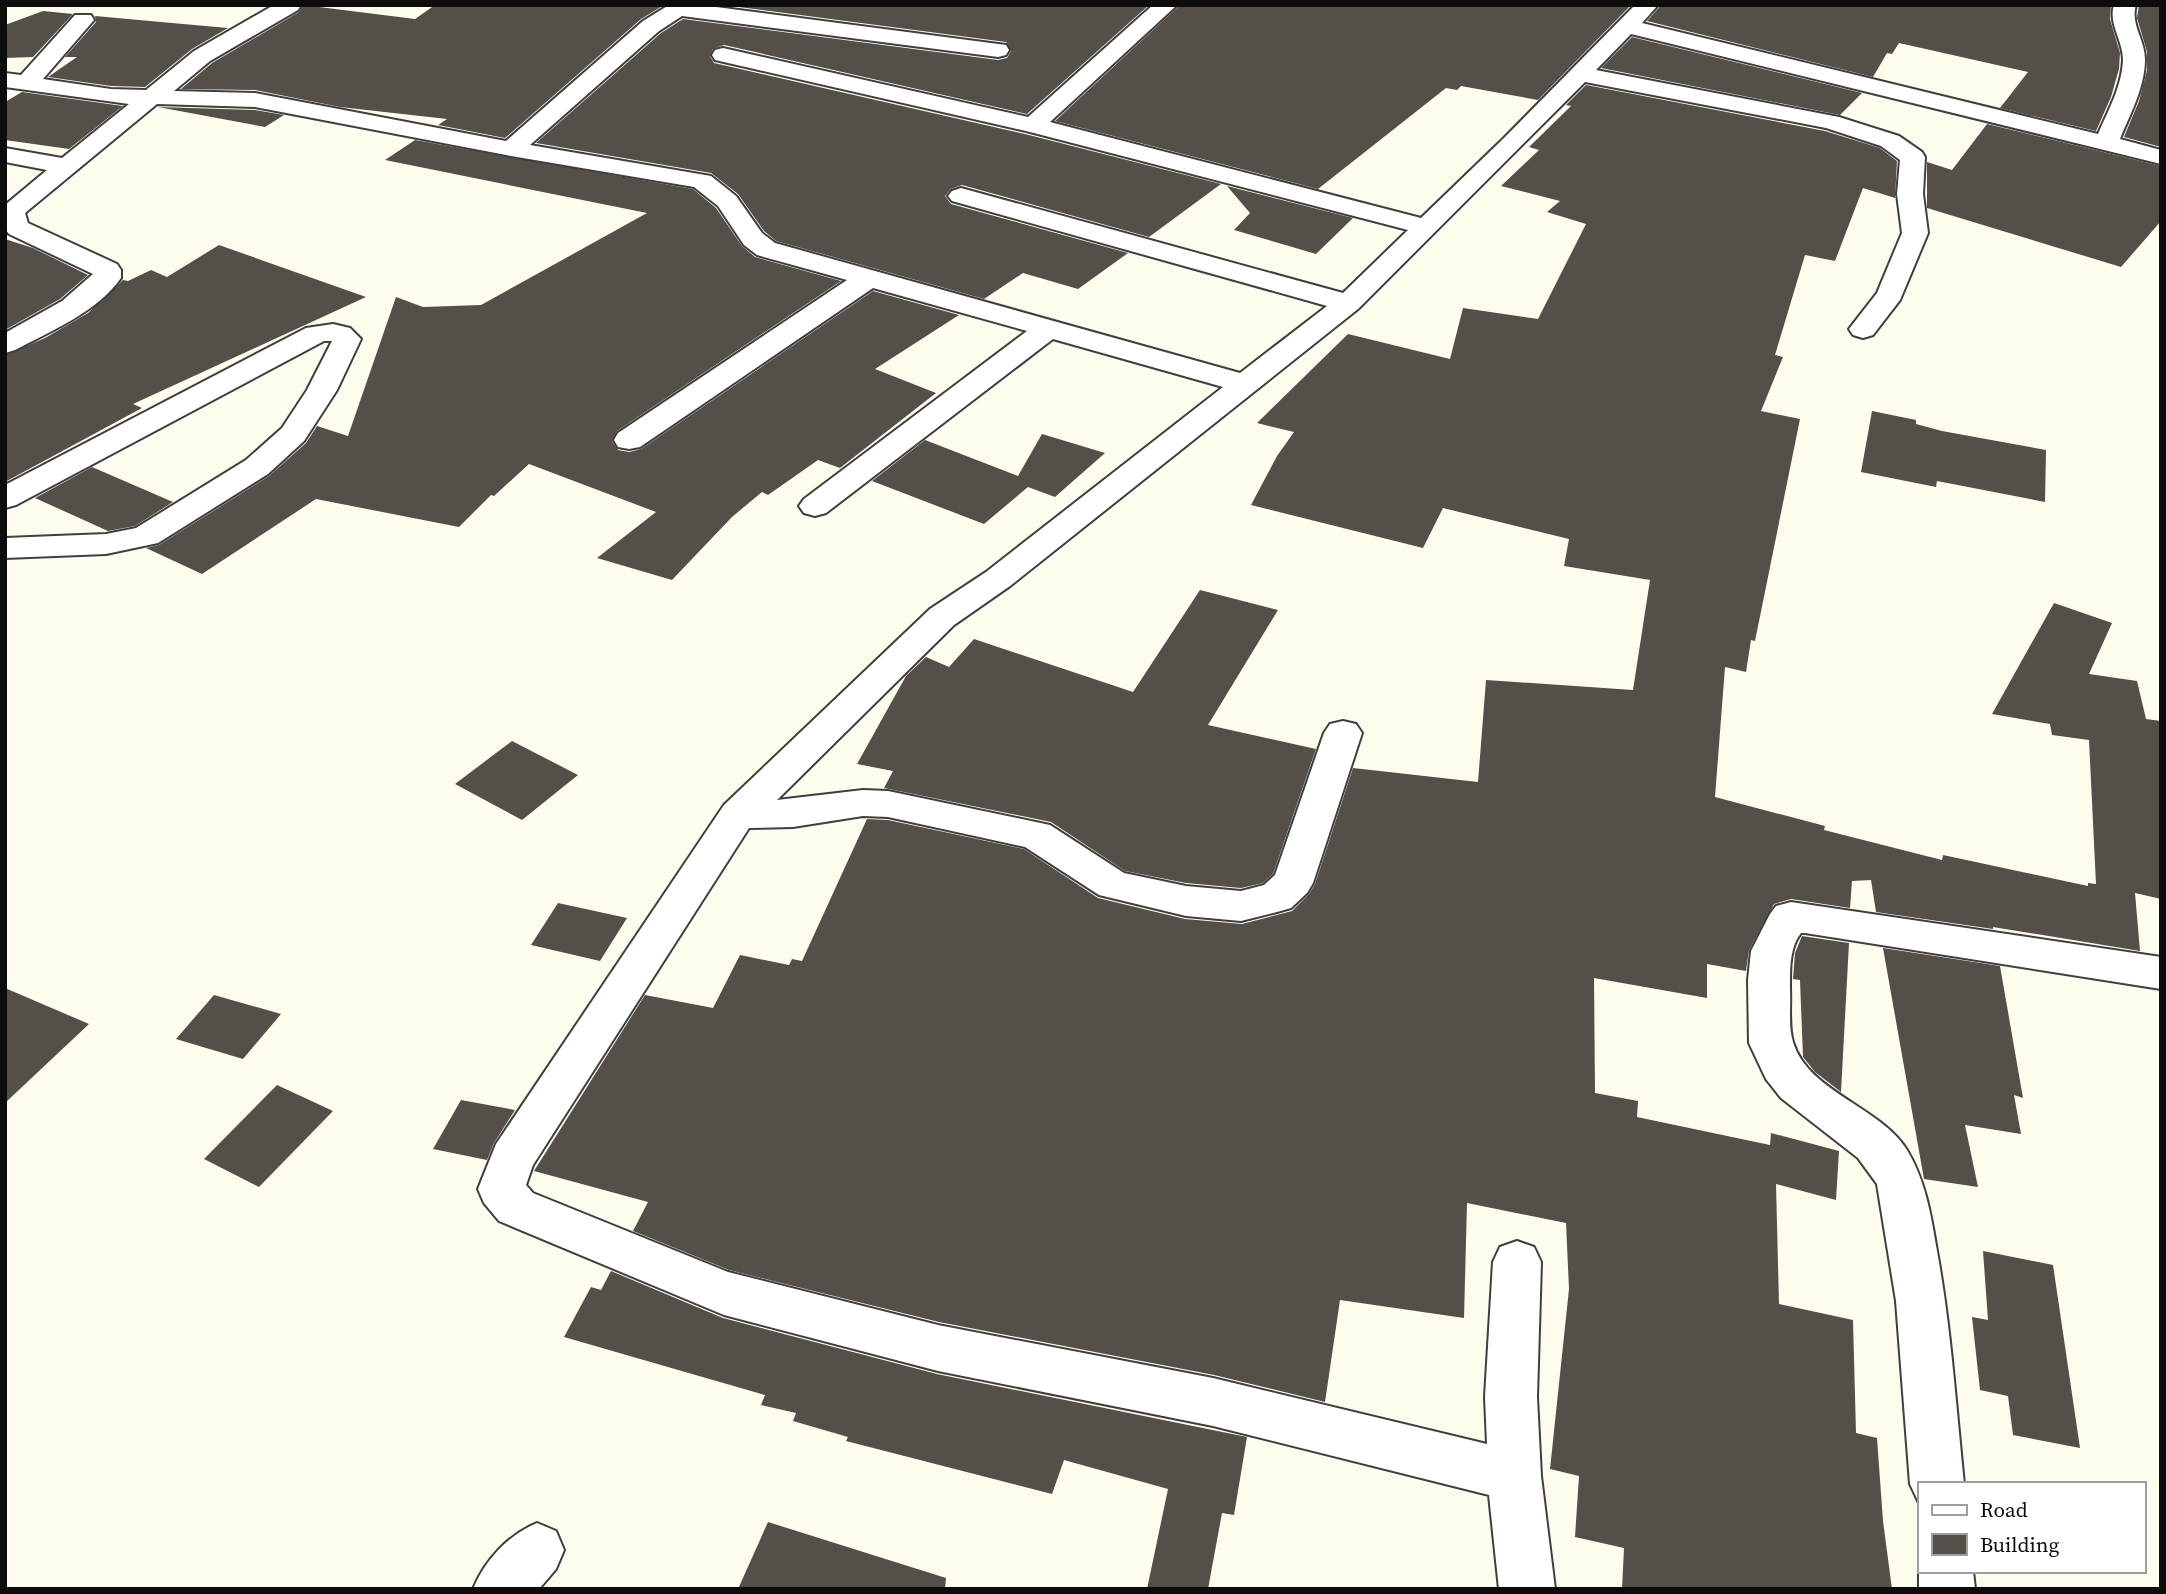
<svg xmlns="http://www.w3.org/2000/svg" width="2166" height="1594" viewBox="0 0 2166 1594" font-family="'Source Serif 4',serif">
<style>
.building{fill:#544f49}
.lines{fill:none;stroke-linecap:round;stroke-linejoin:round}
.minor-casing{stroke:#3f3f3f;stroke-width:4}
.minor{fill:#fff;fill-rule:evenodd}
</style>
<rect width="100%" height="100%" fill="#fefded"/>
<path class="building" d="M 303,5 L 415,19 L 435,5 L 664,5 L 641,19 L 505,138 L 438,125 L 447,119 L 340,107 L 255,90 L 181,89 L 212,63 L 299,12 Z
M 723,5 L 1149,5 L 1027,114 L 724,45 L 713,49 L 710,56 L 714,63 L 1029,135 L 1221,184 L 1149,237 L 962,185 L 951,189 L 945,196 L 951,204 L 1128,253 L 1078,289 L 1023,273 L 984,299 L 776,241 L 764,231 L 738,194 L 711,173 L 536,143 L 661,33 L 683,19 L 998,60 L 1007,58 L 1011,51 L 1006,42 Z
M 1180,5 L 1631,5 L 1538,100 L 1461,86 L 1457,90 L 1446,88 L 1318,189 L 1055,121 Z
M 1661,5 L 2111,5 L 2110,19 L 2120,53 L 2119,69 L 2111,97 L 2096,131 L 2000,108 L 2028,72 L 1899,43 L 1892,54 L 1887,53 L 1873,77 L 1647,21 Z
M 2139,5 L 2161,5 L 2161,147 L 2124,137 L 2139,101 L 2147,70 L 2147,52 L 2137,18 Z
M 43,11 L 73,14 L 33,57 L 5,58 L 5,25 Z
M 95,16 L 172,23 L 228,28 L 192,49 L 145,87 L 111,86 L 48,77 L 77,57 L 65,57 L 96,22 Z
M 1632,37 L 1862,93 L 1840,115 L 1601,68 Z
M 1586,85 L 1825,131 L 1880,148 L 1897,161 L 1895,198 L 1863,188 L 1835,261 L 1805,255 L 1775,355 L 1783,357 L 1761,411 L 1800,419 L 1755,641 L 1751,640 L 1746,672 L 1725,667 L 1715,797 L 1825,826 L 1824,830 L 1942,860 L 1943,855 L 2088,886 L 2088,883 L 2096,884 L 2089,740 L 2052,735 L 2050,724 L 1992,714 L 2054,603 L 2112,623 L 2089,674 L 2137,681 L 2146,719 L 2161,721 L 2161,899 L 2135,893 L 2140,951 L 1993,927 L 1993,929 L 1876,912 L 1871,880 L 1852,881 L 1850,908 L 1791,899 L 1774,904 L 1749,950 L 1746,971 L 1707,964 L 1707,998 L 1594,978 L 1595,1093 L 1638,1101 L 1637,1117 L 1770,1145 L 1771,1133 L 1839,1151 L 1836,1200 L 1776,1184 L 1779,1304 L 1853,1320 L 1856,1433 L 1877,1438 L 1883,1521 L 1892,1589 L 1622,1589 L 1624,1548 L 1575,1537 L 1579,1476 L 1550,1469 L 1569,1289 L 1566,1223 L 1467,1203 L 1464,1318 L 1340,1300 L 1325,1402 L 1214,1375 L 939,1322 L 729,1270 L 633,1231 L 648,1202 L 534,1171 L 645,995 L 713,1008 L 740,955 L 789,965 L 792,959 L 802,961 L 867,819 L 888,820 L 1024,849 L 1098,898 L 1185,919 L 1242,924 L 1292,911 L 1309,894 L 1315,884 L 1353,768 L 1478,782 L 1486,680 L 1633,690 L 1650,580 L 1564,566 L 1569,539 L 1443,508 L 1423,548 L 1251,505 L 1277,456 L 1294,432 L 1257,423 L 1348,334 L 1450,359 L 1463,308 L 1538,319 L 1586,224 L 1547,212 L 1560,201 L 1501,186 L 1539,150 L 1529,147 L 1571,106 L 1566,105 Z
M 22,92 L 123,106 L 69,149 L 5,140 L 5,102 Z
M 158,107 L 255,110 L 284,115 L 265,127 Z
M 1987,124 L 2161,166 L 2161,221 L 2121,267 L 1927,208 L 1927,162 L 1952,170 Z
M 415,140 L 693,189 L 716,208 L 742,246 L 755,257 L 841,281 L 617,431 L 612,441 L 618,450 L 629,452 L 641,449 L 873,291 L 959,315 L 875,369 L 936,393 L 840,468 L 818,460 L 768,495 L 762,492 L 732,517 L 672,580 L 597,558 L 656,512 L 529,464 L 494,496 L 491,495 L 459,527 L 316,499 L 202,574 L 146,548 L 159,545 L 269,476 L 306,443 L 317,426 L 348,436 L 396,297 L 423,307 L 481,305 L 647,213 L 385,160 Z
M 1227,186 L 1353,218 L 1316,254 L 1234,230 L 1250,213 Z
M 5,239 L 33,248 L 88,275 L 60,299 L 5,330 Z
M 219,245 L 366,297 L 133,404 L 142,408 L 5,482 L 5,355 L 45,338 L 88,313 L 123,280 L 128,281 L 151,270 L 167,277 Z
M 1872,411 L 1916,420 L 1916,424 L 1942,431 L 2046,450 L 2045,502 L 1937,481 L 1936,487 L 1861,472 Z
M 1042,434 L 1105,453 L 1055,497 L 1028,487 L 984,524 L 872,481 L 925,440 L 1018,476 Z
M 92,467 L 173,502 L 135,526 L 108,531 L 35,498 Z
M 1200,590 L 1278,610 L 1208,725 L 1316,749 L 1273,874 L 1263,883 L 1241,888 L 1186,883 L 1125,871 L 1051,822 L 884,788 L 893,771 L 857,764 L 906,676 L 926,657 L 949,667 L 974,639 L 1133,692 Z
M 512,741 L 578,775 L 522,820 L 455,784 Z
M 558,903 L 627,918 L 600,961 L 531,945 Z
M 1802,936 L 1849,943 L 1841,1092 L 1815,1072 L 1803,1057 L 1800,980 L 1793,979 L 1795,953 Z
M 1883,948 L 2000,966 L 2023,1098 L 2014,1095 L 2021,1134 L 1965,1125 L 1978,1187 L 1924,1179 Z
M 5,988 L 89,1024 L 5,1103 Z
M 214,995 L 281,1014 L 243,1059 L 176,1039 Z
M 277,1085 L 333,1111 L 259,1187 L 204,1159 Z
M 461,1100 L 515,1110 L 494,1143 L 487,1160 L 433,1149 Z
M 1983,1251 L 2053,1265 L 2080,1448 L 2013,1435 L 2008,1396 L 1980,1390 L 1972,1317 L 1988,1320 Z
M 611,1271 L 723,1318 L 937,1374 L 1247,1437 L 1234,1515 L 1222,1513 L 1208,1589 L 1147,1589 L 1168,1489 L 1064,1460 L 1052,1494 L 846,1441 L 848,1437 L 793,1421 L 796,1413 L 761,1405 L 765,1395 L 564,1337 L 591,1287 L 601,1290 Z
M 768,1522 L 946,1578 L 945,1589 L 738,1589 Z"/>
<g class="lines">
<g class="minor-casing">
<path id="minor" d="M 274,5 L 301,5 L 298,10 L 210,61 L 174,91 L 255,93 L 506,141 L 643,21 L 669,5 L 701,5 L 1006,45 L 1009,50 L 1006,55 L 998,57 L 682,16 L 659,31 L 530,145 L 711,176 L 736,196 L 762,233 L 775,243 L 1240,373 L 1327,306 L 952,201 L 948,196 L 952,191 L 961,188 L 1343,293 L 1408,230 L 1030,132 L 715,60 L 712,55 L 715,50 L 723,48 L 1028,117 L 1153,5 L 1177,5 L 1050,122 L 1421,218 L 1504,138 L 1635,5 L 1658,5 L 1642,23 L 2098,134 C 2108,111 2122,86 2123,60 C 2123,40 2108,24 2114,5 L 2136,5 C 2130,24 2145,40 2145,59 C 2145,88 2130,114 2120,139 L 2161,150 L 2161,164 L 1631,34 L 1596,70 L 1839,117 L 1899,136 L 1922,152 L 1925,157 L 1923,194 L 1928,233 L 1900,300 L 1873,335 L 1863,338 L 1853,335 L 1849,329 L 1877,293 L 1902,233 L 1897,194 L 1900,160 L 1881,146 L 1826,128 L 1585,82 L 1358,309 L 1010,586 L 954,625 L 777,800 L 863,790 L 888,791 L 1050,825 L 1124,873 L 1186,886 L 1241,891 L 1264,885 L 1275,875 L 1324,733 L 1330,724 L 1343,721 L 1356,724 L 1362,733 L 1313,883 L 1307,893 L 1291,908 L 1277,912 L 1241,921 L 1186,916 L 1099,895 L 1025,847 L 888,817 L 863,816 L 793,827 L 749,828 L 533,1165 L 526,1185 L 533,1193 L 728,1272 L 938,1325 L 1213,1378 L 1487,1444 L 1485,1397 L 1493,1262 L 1500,1247 L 1517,1241 L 1534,1247 L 1541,1262 L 1537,1397 L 1541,1476 L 1555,1589 L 1499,1589 L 1489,1495 L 1213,1426 L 938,1371 L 724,1315 L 499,1221 L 484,1203 L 478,1189 L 496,1144 L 724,805 L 930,609 L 986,572 L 1223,387 L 1053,339 L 826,513 L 815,516 L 804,513 L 799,506 L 804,499 L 1027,331 L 873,288 L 640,447 L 629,449 L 618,447 L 614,440 L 618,433 L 847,280 L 757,255 L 744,245 L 718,206 L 694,187 L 511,156 L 255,107 L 157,104 L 25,213 L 28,223 L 117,264 L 121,270 L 121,278 C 97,312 51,331 15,350 L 5,353 L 5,333 L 62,301 L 93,274 L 9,234 L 5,229 L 5,205 L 47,170 L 5,162 L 5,148 L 62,158 L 129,104 L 5,87 L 5,73 L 21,75 L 75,15 L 91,15 L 94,20 L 43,79 L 111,89 L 146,90 L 194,51 Z
M 333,324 L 350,328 L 361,339 L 337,390 L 304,441 L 268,474 L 158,543 L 106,554 L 5,558 L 5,538 L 106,534 L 136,528 L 246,460 L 282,428 L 307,390 L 332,341 L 324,341 L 16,505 L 5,508 L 5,485 L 306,328 Z
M 1791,902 L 2161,957 L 2161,989 L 1805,933 L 1801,933 C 1789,948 1790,971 1790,989 C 1791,1006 1788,1026 1793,1042 C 1808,1092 1881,1107 1907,1150 C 1926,1182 1931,1216 1937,1251 C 1951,1328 1956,1406 1964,1484 L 1919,1484 L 1919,1503 L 1910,1484 L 1896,1301 L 1877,1184 L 1858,1158 L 1781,1098 L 1766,1079 L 1749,1043 L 1748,980 L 1751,951 L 1770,914 L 1776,906 Z
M 537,1523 L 556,1531 L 564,1550 L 556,1569 L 539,1589 L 473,1589 C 485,1560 508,1535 537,1523 Z
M 1919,1567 L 1919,1571 L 1973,1571 L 1975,1589 L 1919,1589 Z"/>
</g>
<use href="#minor" class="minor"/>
</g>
<rect width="2166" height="1594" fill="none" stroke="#0c0c0c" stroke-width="14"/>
<rect x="1918" y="1482" width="228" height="91" fill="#ffffff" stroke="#9e9e9e" stroke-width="2"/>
<rect x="1932" y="1505" width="35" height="10" fill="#ffffff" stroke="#9e9e9e" stroke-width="2"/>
<text x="1980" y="1517" font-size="21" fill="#0c0c0c">Road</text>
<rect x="1932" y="1534" width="35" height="21" fill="#544f49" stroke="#9e9e9e" stroke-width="2"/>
<text x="1980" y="1552" font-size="21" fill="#0c0c0c">Building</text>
</svg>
